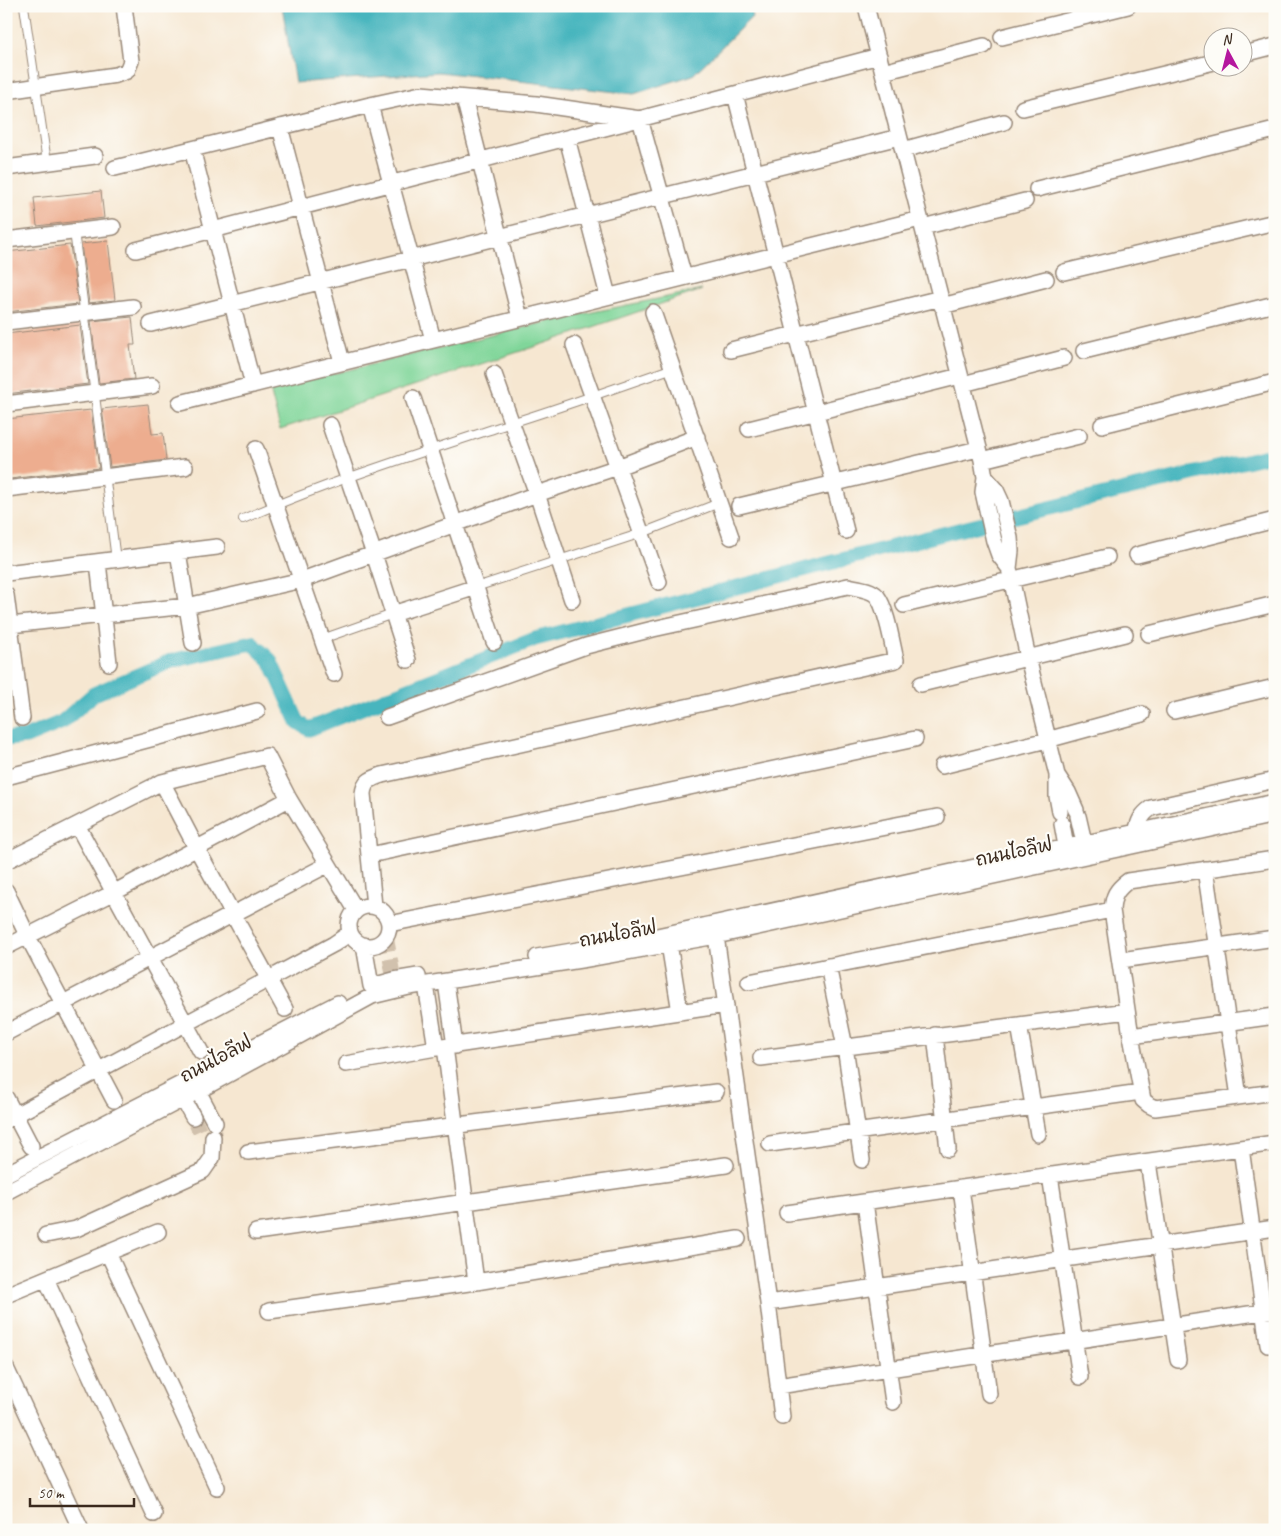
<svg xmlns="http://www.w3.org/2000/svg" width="1281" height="1536" viewBox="0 0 1281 1536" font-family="Caveat,'Playpen Sans Thai',sans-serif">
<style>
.green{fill:#80d69a;stroke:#5e805c}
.water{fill:#46b5be;stroke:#40706e}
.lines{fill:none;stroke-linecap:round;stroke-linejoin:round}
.canal{stroke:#46b5be;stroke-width:15}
.building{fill:#edad8f}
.street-tunnel{stroke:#d1c1ad;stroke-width:15;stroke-dasharray:15 8;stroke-linecap:butt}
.lane-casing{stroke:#988878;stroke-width:10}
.street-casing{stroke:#988878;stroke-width:18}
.lane{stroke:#fff;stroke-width:8}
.street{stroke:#fff;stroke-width:15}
.labels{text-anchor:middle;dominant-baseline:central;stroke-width:4.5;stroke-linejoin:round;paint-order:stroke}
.street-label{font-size:18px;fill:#3b2a1e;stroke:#fdfcf7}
</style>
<rect width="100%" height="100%" fill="#fdfcf7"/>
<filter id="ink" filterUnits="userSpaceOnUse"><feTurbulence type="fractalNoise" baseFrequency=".02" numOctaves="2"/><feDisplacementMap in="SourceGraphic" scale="10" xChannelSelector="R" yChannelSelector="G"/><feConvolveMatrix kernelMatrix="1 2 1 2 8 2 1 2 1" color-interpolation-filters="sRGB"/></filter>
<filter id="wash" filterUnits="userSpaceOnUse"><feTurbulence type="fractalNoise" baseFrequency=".0096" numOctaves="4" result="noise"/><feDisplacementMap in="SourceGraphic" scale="20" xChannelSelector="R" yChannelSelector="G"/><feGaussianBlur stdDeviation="1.12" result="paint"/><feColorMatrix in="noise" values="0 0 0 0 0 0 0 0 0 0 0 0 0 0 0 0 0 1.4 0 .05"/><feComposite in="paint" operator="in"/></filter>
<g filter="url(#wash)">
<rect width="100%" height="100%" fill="#f6e7d1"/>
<path class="green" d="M 702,290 L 546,343 L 280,429 L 270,389 L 563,318 Z"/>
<path class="water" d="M 282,6 L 754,6 L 752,17 L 693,75 L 634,94 L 439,72 L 295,83 Z"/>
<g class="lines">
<path class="canal" d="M 6,739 L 26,737 L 62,722 L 94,694 L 171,661 L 252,643 L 270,660 L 298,722 L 309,729 L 535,639 L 958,530 L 1275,454"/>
</g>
<g id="blocks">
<path class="building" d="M 101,191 L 104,218 L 37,226 L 34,198 Z
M 108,241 L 115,300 L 89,303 L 81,244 Z
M 70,245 L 78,304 L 6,312 L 6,252 Z
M 132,317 L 135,345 L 130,345 L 134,379 L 99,383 L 91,321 Z
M 80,325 L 88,384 L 6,394 L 6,334 Z
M 148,404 L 152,434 L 163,433 L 166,460 L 110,467 L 102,409 Z
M 91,410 L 99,468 L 10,479 L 7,451 L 6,419 Z"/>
</g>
</g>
<g filter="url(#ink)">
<use href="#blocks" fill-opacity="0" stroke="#988878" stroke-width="1"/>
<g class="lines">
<path class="street-tunnel" d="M 386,936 L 394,980
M 193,1117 L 200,1132 L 213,1137 L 215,1124"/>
<g class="lane-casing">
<path id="lane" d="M 24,6 L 47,162
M 74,231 L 116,560
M 243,519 C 330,481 421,453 511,423 C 565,406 619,387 673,368
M 476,587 L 642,533 L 719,503
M 322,639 L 393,614"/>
</g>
<g class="street-casing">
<path id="street" d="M 866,6 L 982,460 L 985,477 L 983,492 L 994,541 L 999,555 L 1009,568
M 1002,37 L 1128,6
M 1244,54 L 1275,46
M 883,72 L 984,46
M 6,91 L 116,75 L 127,71 L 131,61 L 124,6
M 735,94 L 846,531
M 464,98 L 520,318
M 370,105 L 433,340
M 1023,108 L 1214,62
M 280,127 L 342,362
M 567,138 L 608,296
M 192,149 L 253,385
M 903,150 L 1004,122
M 6,168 L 95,156
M 115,168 L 370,105 L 421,94 L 536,104 L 640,119 L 684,277
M 1037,189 L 1275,130
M 923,227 L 1025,201
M 6,240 L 113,227
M 136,250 L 735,94 L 879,56
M 1064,272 L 1275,222
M 942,306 L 1046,279
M 653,312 L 731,537
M 6,322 L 133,307
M 151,324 L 899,137
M 574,345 L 659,582
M 731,350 L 941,298
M 1084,351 L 1275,304
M 494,374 L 537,494 L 572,600
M 963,384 L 1064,358
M 413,398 L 494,642
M 180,403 L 920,219
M 6,404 L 152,386
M 330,425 L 374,554 L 408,660
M 1102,425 L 1275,382
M 749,429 L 960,376
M 256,449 L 334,674
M 982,460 L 1079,436
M 985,477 L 995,488 L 1001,501 L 1010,538 L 1011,551 L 1009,568 L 1028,658 L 1057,775 L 1057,796 L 1060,812
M 6,489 L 185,467
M 739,506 L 978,449
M 178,552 L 193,643
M 1137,555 L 1275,520
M 98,562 L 109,663
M 6,573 L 217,547
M 6,595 L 22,718
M 904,605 L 1107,557
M 393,614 L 476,587
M 10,625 L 187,606 L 302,580 L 537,494 L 618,467 L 697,437
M 1149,634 L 1275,604
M 921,684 L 1125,634
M 1174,711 L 1275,687
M 942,766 L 1047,740 L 1142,714
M 1057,775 L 1068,792 L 1076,810
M 6,777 L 257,711
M 162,782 L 197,849 L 285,1009
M 1078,816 L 1086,851
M 1062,824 L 1068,857
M 77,825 L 201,1052
M 1136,832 C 1139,821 1141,815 1151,808 L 1275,780
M 370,855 L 915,739
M 1275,859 L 1128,881 C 1116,890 1113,896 1112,910 L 1131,1036 L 1143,1100 L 1149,1105 L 1155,1108 L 1275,1092
M 6,861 L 162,782 L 267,756 L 289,799 L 356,910
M 1205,869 L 1239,1097
M 6,891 L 28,937 L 114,1100
M 374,906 L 363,794 C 364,781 371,779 382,775 L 896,660 C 892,644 887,609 877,596 C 871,589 856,588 848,586 L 653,629 L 586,646 L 387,717
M349 926a20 20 0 1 1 40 0a20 20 0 1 1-40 0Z
M 389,924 L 937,817
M 716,936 L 768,1303 L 782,1417
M 669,944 L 680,1012
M 364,945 L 371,986
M 6,947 L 115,892 L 289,799
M 537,957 L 648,938 L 1275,802
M 1121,960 L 1275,938
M 828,966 L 845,1047 L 862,1160
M 446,982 L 455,1046
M 749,982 L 1112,910
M 426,985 L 436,1048
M 372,986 L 394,980 L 418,976
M 1019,1025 L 1038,1134
M 6,1033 L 327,865
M 935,1035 L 948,1149
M 1131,1036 L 1275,1016
M 445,1047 L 476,1282
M 761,1058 L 1127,1011
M 346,1064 L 436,1048 L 726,1005
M 198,1091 L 215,1123
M 6,1098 L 31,1146
M 183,1099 L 193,1117
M 6,1120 L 334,944 L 350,933
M 770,1144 L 1141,1092
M 1241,1148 L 1268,1345
M 248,1152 L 716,1092
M 1148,1162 L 1178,1360
M 6,1174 L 338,1003
M 1050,1175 L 1080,1377
M 961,1188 L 989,1394
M 6,1192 L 198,1091 L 372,996 L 409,987 L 587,959 L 716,936 L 1275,815
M 865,1202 L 893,1402
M 787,1213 L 1275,1143
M 256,1232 L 726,1165
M 46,1235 L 76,1229 L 203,1171 L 212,1158 L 213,1137
M 108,1253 L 217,1487
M 46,1279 L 154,1514
M 6,1295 L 158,1232
M 768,1303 L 1275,1228
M 269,1311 L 476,1282 L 738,1239
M 6,1368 L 81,1530
M 778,1386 L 1275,1310"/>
</g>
<use href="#lane" class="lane"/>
<use href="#street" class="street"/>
</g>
</g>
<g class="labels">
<g class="street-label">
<text transform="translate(1014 852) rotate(-12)">ถนนไอลีฟ</text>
<text transform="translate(618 934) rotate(-10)">ถนนไอลีฟ</text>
<text transform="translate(216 1059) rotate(-28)">ถนนไอลีฟ</text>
</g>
</g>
<rect width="1281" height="1536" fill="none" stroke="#fdfcf7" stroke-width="25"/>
<g transform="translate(1228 52) rotate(353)"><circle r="24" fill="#fdfcf7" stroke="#afa8a0"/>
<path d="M0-4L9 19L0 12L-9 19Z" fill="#b5179e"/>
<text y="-8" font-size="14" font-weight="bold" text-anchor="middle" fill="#3b2a1e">N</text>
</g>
<path d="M30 1498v8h104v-8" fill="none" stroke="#3b2a1e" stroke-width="2.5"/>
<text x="38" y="1498" font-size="15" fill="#3b2a1e" stroke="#fdfcf7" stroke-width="4" paint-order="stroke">50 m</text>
</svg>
